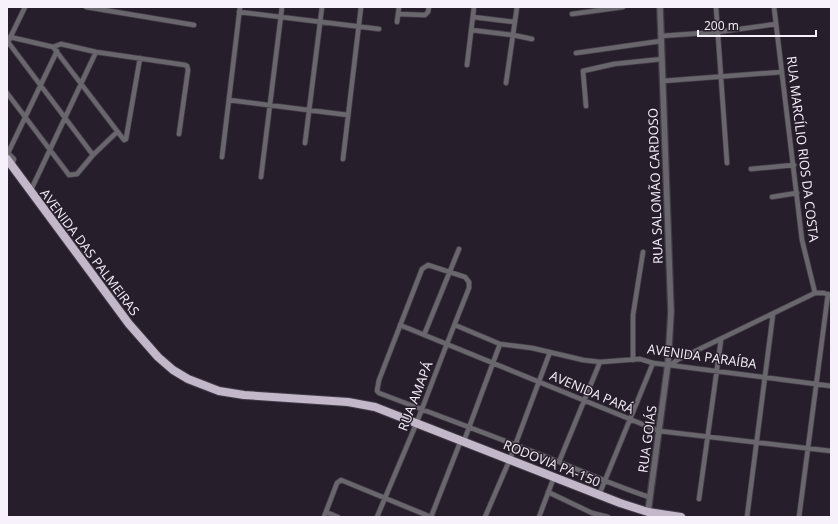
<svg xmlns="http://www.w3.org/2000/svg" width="838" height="524" viewBox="0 0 838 524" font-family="'Open Sans',sans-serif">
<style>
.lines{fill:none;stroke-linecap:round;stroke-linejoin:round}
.minor-casing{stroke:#433c48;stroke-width:6}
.tertiary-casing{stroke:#433c48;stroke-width:8}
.trunk-casing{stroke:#433c48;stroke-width:10}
.minor{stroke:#6a666d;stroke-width:4.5}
.tertiary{stroke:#6a666d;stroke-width:5.5}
.trunk{stroke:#c2b8c9;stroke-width:8}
.labels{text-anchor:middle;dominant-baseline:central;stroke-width:3;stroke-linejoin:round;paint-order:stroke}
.street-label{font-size:13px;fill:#f6f1fa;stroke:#261e2b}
</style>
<rect width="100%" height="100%" fill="#261e2b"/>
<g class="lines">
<g class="minor-casing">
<path id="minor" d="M 86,7 L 194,25
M 716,7 L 727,163
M 774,7 L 802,240 L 815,293
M 239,12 L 379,29
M 398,14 L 425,15 L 428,12 L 429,7
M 572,14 L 623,7
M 473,17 L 515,22
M 397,22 L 399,7
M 471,30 L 513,35 L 532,39
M 661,36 L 718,32 L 776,24
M 10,37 L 53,47 L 61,44 L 96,52 L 185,65 L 187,66 L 188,70 L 179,134
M 9,40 L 25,7
M 8,42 L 93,155
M 53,47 L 124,140 L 126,139 L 140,58
M 576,53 L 661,41
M 467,65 L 474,7
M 663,81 L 782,72
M 506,83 L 517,7
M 7,93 L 69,175 L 77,174 L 93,155 L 117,132
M 229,100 L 348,115
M 586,106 L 583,71 L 614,64 L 662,59
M 305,143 L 322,7
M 222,157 L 240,7
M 343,159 L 361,7
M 12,165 L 14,159 L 8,153 L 57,51
M 751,169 L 794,165
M 261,177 L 282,7
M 30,192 L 96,52
M 772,197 L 797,193
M 400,325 L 659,431 L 831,451
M 455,325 L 500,344 L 532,348 L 583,360 L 600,362 L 640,359 L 653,363 L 831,386
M 424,335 L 459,249
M 633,360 L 633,315 L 643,252
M 672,364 L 677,360 L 815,293 L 824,293 L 831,296
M 464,441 L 500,344
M 559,462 L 600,362
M 548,492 L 592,513 L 608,517
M 599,495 L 653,363
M 699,499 L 721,340
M 326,512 L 338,517
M 324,517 L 337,483 L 341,480 L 431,517
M 377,517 L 417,422 C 434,377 451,333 469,288 L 469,282 L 465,277 L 428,265 L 422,269 L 379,380 L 377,391 L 379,393 C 439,416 499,438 559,462 C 589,474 618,487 649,497
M 431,517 L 461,440
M 485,517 L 510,459 L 550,352
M 539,517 L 554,477
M 747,517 L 773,314
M 799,517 L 828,294"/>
</g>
<g class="tertiary-casing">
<path id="tertiary" d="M 648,512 L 668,363 L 671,312 L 660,7"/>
</g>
<g class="trunk-casing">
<path id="trunk" d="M 7,159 L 129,324 L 158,357 L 173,370 L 188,379 L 219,391 L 244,395 L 348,402 L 375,407 L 620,503 L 648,512 L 681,517"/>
</g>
<use href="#minor" class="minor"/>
<use href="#tertiary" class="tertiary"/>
<use href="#trunk" class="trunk"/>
</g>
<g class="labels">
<g class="street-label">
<text transform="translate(803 149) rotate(83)">RUA MARCÍLIO RIOS DA COSTA</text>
<text transform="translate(655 186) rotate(-92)">RUA SALOMÃO CARDOSO</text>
<text transform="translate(90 252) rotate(53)">AVENIDA DAS PALMEIRAS</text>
<text transform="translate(702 356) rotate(8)">AVENIDA PARAÍBA</text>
<text transform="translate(592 392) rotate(23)">AVENIDA PARÁ</text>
<text transform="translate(415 396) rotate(-69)">RUA AMAPÁ</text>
<text transform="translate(647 439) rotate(-82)">RUA GOIÁS</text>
<text transform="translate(552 463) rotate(22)">RODOVIA PA-150</text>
</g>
</g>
<rect width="838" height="524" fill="none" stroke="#f6f1fa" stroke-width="16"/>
<path d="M698 30v6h118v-6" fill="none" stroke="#f6f1fa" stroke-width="2"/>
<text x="704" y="30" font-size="12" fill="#f6f1fa" stroke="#261e2b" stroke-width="3" paint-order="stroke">200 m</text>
</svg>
